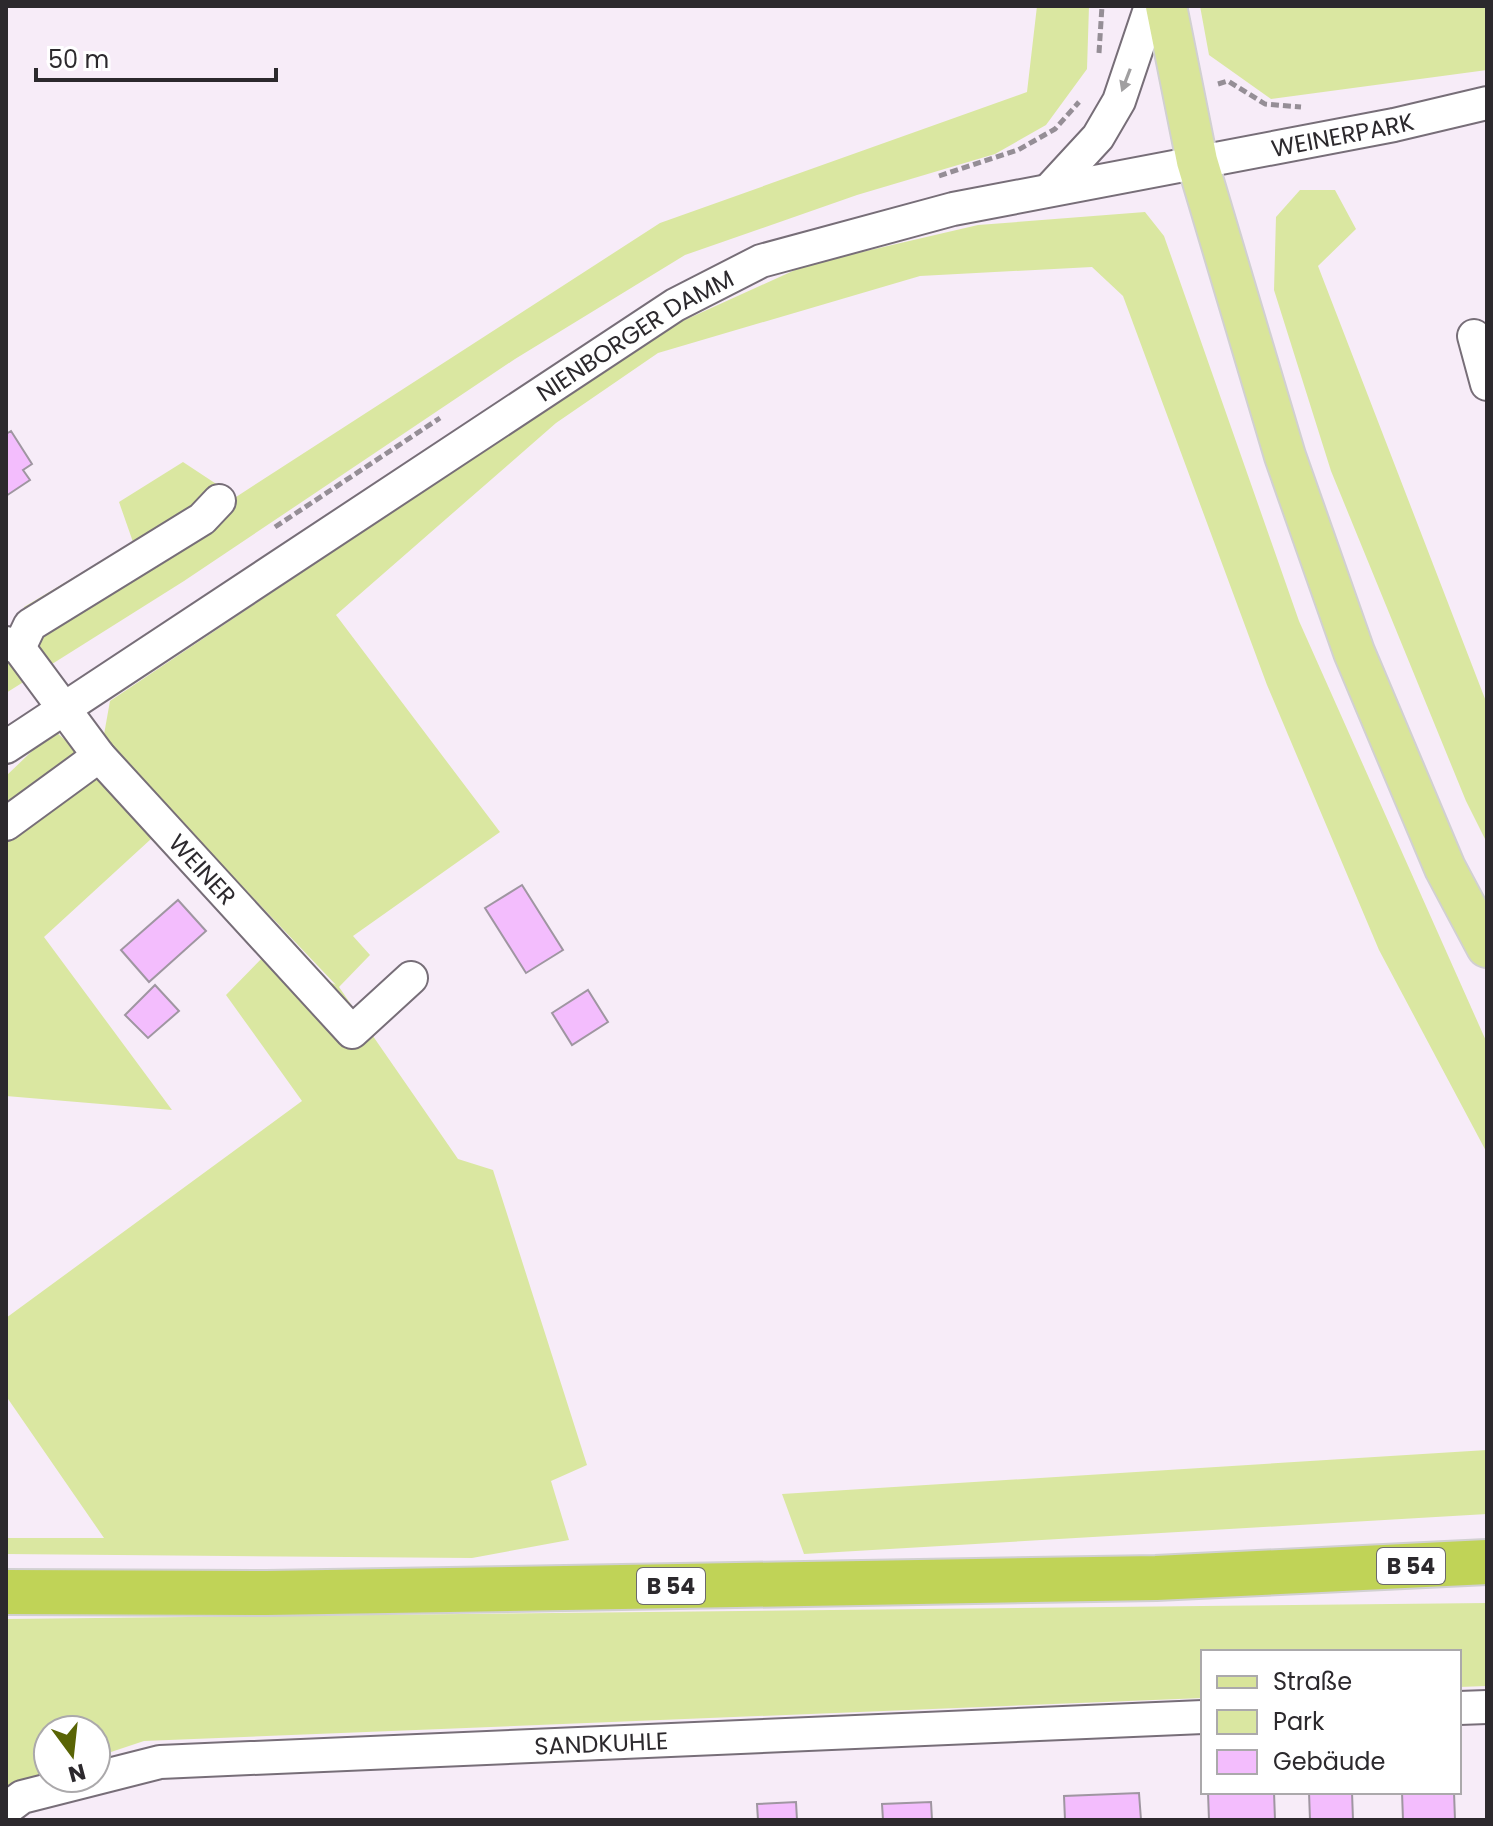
<svg xmlns="http://www.w3.org/2000/svg" width="1493" height="1826" viewBox="0 0 1493 1826" font-family="Poppins,sans-serif">
<style>
.green{fill:#dae7a1}
.building{fill:#f3bdfd;stroke:#9f96a1;stroke-width:2}
.lines{fill:none;stroke-linecap:round;stroke-linejoin:round}
.minor-casing{stroke:#776e78;stroke-width:36}
.major-casing{stroke:#d1d0d1;stroke-width:44}
.highway-casing{stroke:#d1d0d1;stroke-width:48}
.path{stroke:#958e96;stroke-width:5;stroke-dasharray:8 4;stroke-linecap:butt}
.minor{stroke:#fff;stroke-width:32}
.major{stroke:#d9e59a;stroke-width:40}
.highway{stroke:#c0d357;stroke-width:44}
.oneway{fill:#a09fa0}
.labels{text-anchor:middle;dominant-baseline:central;stroke-width:6;stroke-linejoin:round;paint-order:stroke}
.shield{fill:#fff;stroke:#6b696c;stroke-width:2}
.shield-label{font-size:22px;font-weight:bold;fill:#2c292d}
.street-label{font-size:24px;fill:#2c292d;stroke:#fff}
</style>
<rect width="100%" height="100%" fill="#f7ecf8"/>
<path class="green" d="M 1037,6 L 1089,6 L 1087,69 L 1046,125 L 995,154 L 857,195 L 685,255 L 515,359 L 184,581 L 6,693 L 6,665 L 12,661 L 24,607 L 133,542 L 119,502 L 183,462 L 236,497 L 660,223 L 1027,92 Z
M 1200,6 L 1487,6 L 1487,70 L 1271,99 L 1209,55 Z
M 1300,190 L 1335,190 L 1356,229 L 1318,266 L 1487,704 L 1487,843 L 1466,801 L 1331,471 L 1274,290 L 1276,217 Z
M 1145,212 L 1164,236 L 1299,621 L 1487,1043 L 1487,1153 L 1379,950 L 1267,685 L 1123,296 L 1092,267 L 920,276 L 658,353 L 556,423 L 336,615 L 500,832 L 353,936 L 370,955 L 339,987 L 458,1159 L 493,1170 L 587,1465 L 551,1481 L 569,1540 L 472,1558 L 6,1554 L 6,1538 L 104,1538 L 6,1396 L 6,1318 L 302,1101 L 226,995 L 269,951 L 336,985 L 103,740 L 110,701 L 665,329 L 806,265 L 978,225 Z
M 54,730 L 163,828 L 44,937 L 172,1110 L 6,1096 L 6,776 Z
M 1487,1450 L 1487,1514 L 804,1554 L 782,1494 Z
M 1487,1603 L 1487,1686 L 1459,1687 L 1459,1652 L 1203,1652 L 1203,1698 L 144,1741 L 96,1757 L 96,1730 L 48,1730 L 48,1773 L 21,1782 L 6,1794 L 6,1619 Z"/>
<path class="building" d="M 11,431 L 32,464 L 23,470 L 30,480 L 6,496 L 6,434 Z
M 522,885 L 563,950 L 526,973 L 485,908 Z
M 178,900 L 206,931 L 149,982 L 121,950 Z
M 155,985 L 179,1011 L 148,1038 L 125,1015 Z
M 588,990 L 608,1022 L 572,1045 L 552,1013 Z
M 1208,1792 L 1274,1792 L 1275,1820 L 1209,1820 Z
M 1309,1792 L 1352,1792 L 1353,1820 L 1310,1820 Z
M 1402,1792 L 1454,1792 L 1455,1820 L 1403,1820 Z
M 1139,1793 L 1141,1820 L 1065,1820 L 1064,1796 Z
M 796,1802 L 797,1820 L 758,1820 L 757,1804 Z
M 931,1802 L 932,1820 L 883,1820 L 882,1804 Z"/>
<g class="lines">
<g class="minor-casing">
<g id="minor">
<path d="M 1050,189 L 1098,137 L 1119,101 L 1151,6"/>
<path d="M 1474,336 L 1487,384"/>
<path id="s1" d="M 6,643 L 19,648 L 99,756 L 352,1032 L 411,978"/>
<path d="M 19,648 L 30,625 L 202,519 L 219,501"/>
<path id="s2" d="M 6,747 L 675,305 L 761,261 L 953,209 L 1394,125 L 1487,103"/>
<path d="M 6,824 L 99,756"/>
<path d="M 1459,1708 L 1487,1707"/>
<path id="s3" d="M 6,1809 L 22,1797 L 160,1762 L 1203,1717"/>
</g>
</g>
<g class="major-casing">
<path id="major" d="M 1166,6 L 1197,161 L 1285,456 L 1354,652 L 1445,868 L 1487,947"/>
</g>
<g class="highway-casing">
<path id="highway" d="M 6,1592 L 266,1593 L 1156,1578 L 1487,1562"/>
</g>
<path class="path" d="M 1099,53 L 1102,6
M 1218,84 L 1228,81 L 1265,104 L 1301,107
M 939,176 L 1018,150 L 1055,129 L 1079,102
M 275,527 L 440,418"/>
<use href="#minor" class="minor"/>
<use href="#major" class="major"/>
<use href="#highway" class="highway"/>
</g>
<defs><path id="oneway-solid" d="M-6-.8H1V-3.2L6.5 0L1 3.2V.8H-6Z" transform="scale(2)"/></defs>
<use class="oneway" href="#oneway-solid" transform="translate(1126 80) rotate(111)"/>
<g class="labels">
<g class="shield">
<rect x="1377" y="1548" width="68" height="36" rx="6"/>
<rect x="637" y="1568" width="68" height="36" rx="6"/>
</g>
<g class="shield-label">
<text x="1411" y="1566">B 54</text>
<text x="671" y="1586">B 54</text>
</g>
<g class="street-label">
<text stroke="none"><textPath href="#s2" startOffset="1494">WEINERPARK</textPath></text>
<text stroke="none"><textPath href="#s2" startOffset="752">NIENBORGER DAMM</textPath></text>
<text stroke="none"><textPath href="#s1" startOffset="302">WEINER</textPath></text>
<text stroke="none"><textPath href="#s3" startOffset="604">SANDKUHLE</textPath></text>
</g>
</g>
<rect width="1493" height="1826" fill="none" stroke="#2c292d" stroke-width="16"/>
<rect x="1201" y="1650" width="260" height="144" fill="#ffffff" stroke="#aba9ab" stroke-width="2"/>
<rect x="1217" y="1676" width="40" height="12" fill="#d9e59a" stroke="#aba9ab" stroke-width="2"/>
<text x="1273" y="1690" font-size="24" fill="#2c292d">Straße</text>
<rect x="1217" y="1710" width="40" height="24" fill="#dae7a1" stroke="#aba9ab" stroke-width="2"/>
<text x="1273" y="1730" font-size="24" fill="#2c292d">Park</text>
<rect x="1217" y="1750" width="40" height="24" fill="#f3bdfd" stroke="#aba9ab" stroke-width="2"/>
<text x="1273" y="1770" font-size="24" fill="#2c292d">Gebäude</text>
<g transform="translate(72 1754) rotate(165)"><circle r="38" fill="#ffffff" stroke="#aba9ab" stroke-width="2"/>
<path d="M0-6L14 30L0 20L-14 30Z" fill="#596405"/>
<text y="-12" font-size="22" font-weight="bold" text-anchor="middle" fill="#2c292d">N</text>
</g>
<path d="M36 68v12h240v-12" fill="none" stroke="#2c292d" stroke-width="4"/>
<text x="48" y="68" font-size="24" fill="#2c292d" stroke="#ffffff" stroke-width="6" paint-order="stroke">50 m</text>
</svg>
